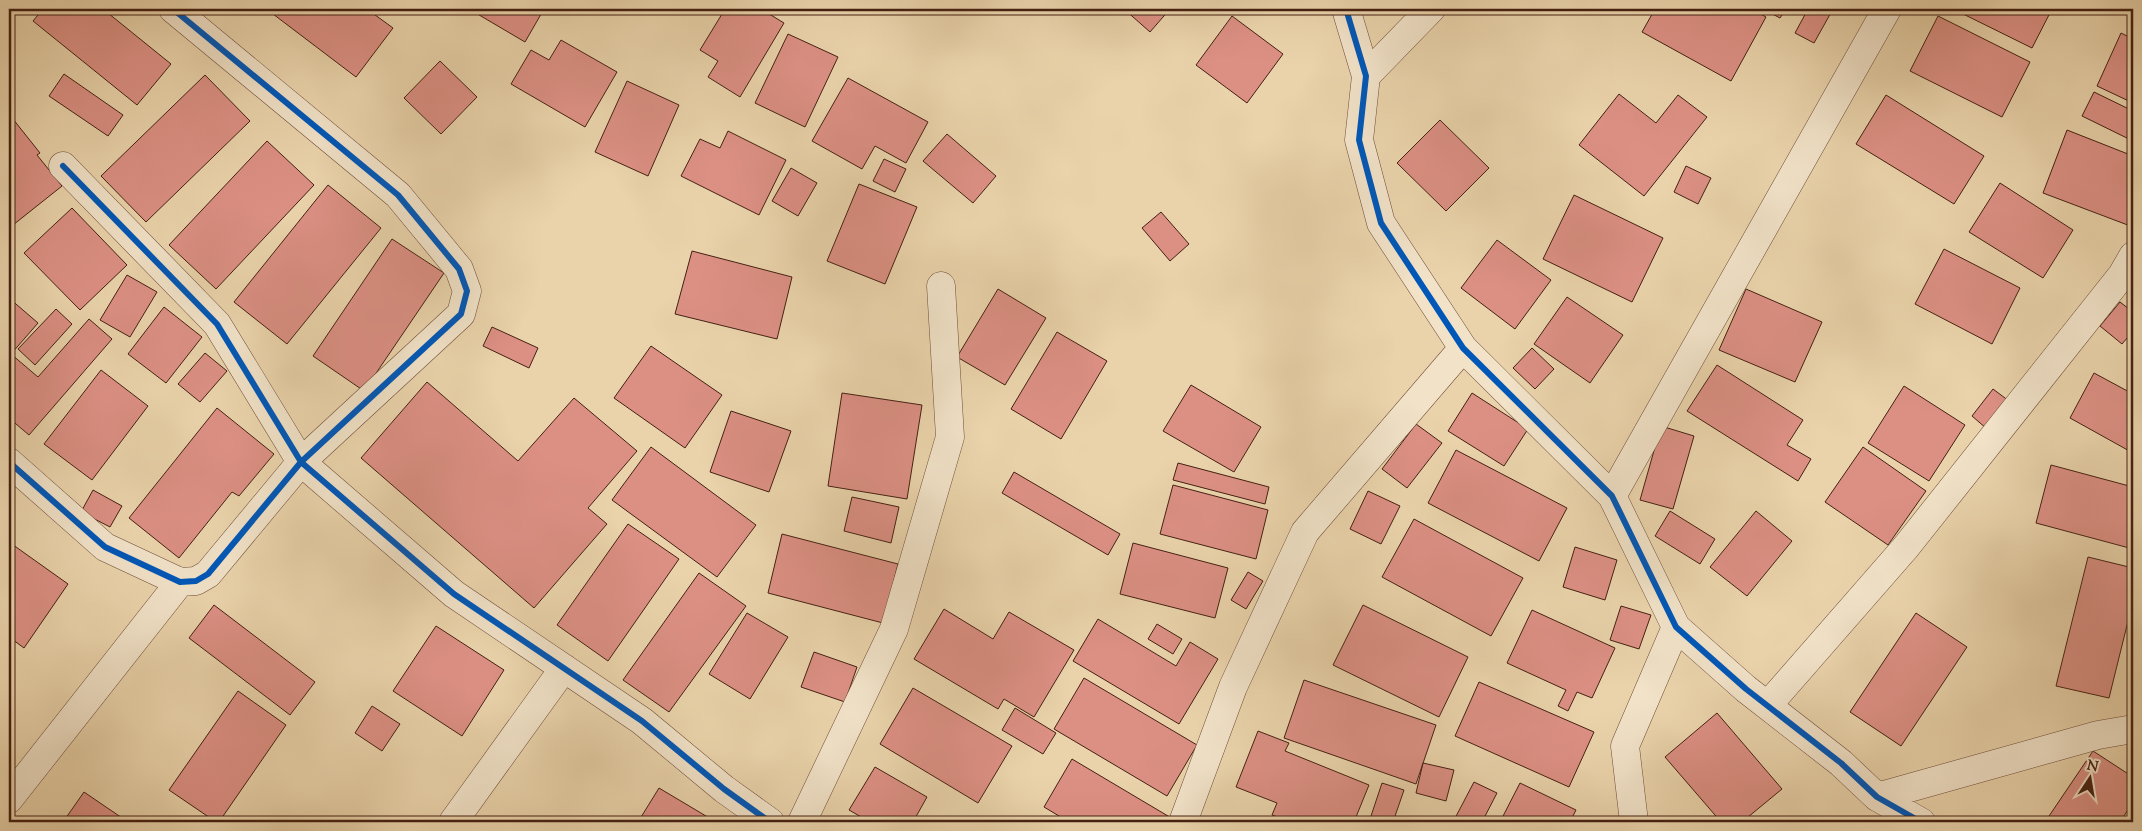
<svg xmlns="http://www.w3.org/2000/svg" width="2142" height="831" viewBox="0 0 2142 831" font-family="'Sorts Mill Goudy',serif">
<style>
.building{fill:#dc9084;stroke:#442012}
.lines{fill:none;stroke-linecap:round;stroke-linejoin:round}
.minor-casing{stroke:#6e4d38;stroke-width:29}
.minor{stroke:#f1e2c8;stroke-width:28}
.cycleway-casing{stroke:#f1e2c8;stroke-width:9}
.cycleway{stroke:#0057b8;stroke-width:6}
</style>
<rect width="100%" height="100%" fill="#ead3ab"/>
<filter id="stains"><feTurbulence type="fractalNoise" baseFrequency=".004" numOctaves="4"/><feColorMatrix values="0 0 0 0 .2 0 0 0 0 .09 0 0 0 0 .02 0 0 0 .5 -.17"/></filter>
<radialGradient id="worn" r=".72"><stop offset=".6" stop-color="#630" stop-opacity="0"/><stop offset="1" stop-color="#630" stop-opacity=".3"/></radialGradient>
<path class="building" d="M 43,9 L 103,9 L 171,64 L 137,105 L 33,21 Z
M 277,9 L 367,9 L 393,28 L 356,77 L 273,14 Z
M 469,9 L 544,9 L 525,42 Z
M 725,9 L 761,9 L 784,23 L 740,97 L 708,77 L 718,61 L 700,50 Z
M 1124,9 L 1170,9 L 1150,32 Z
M 1655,9 L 1752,9 L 1766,17 L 1731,81 L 1642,32 Z
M 1763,9 L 1786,9 L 1780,18 Z
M 1808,9 L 1833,9 L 1814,43 L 1795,33 Z
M 1953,9 L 2052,9 L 2032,48 Z
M 1232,16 L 1283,54 L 1247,103 L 1196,65 Z
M 1938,16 L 2030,62 L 2002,117 L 1910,71 Z
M 2121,33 L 2133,39 L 2133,103 L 2097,86 Z
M 788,34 L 838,57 L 805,127 L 755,103 Z
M 561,40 L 617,72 L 585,127 L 511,84 L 531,50 L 549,60 Z
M 440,61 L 477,97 L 441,134 L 404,98 Z
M 64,74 L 123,115 L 108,136 L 49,96 Z
M 205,75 L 250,121 L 146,222 L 101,176 Z
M 848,78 L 928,122 L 906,163 L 875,146 L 862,169 L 812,141 Z
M 627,81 L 679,105 L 648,176 L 595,152 Z
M 2094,92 L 2133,111 L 2133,141 L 2082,116 Z
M 1619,94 L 1656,123 L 1678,95 L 1707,117 L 1644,196 L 1579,145 Z
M 1886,95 L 1984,156 L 1954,204 L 1856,144 Z
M 9,114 L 40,153 L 37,155 L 62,186 L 13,225 L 9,221 Z
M 1440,120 L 1489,168 L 1446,211 L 1397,163 Z
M 2067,130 L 2133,156 L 2133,227 L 2043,193 Z
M 728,131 L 786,160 L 759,215 L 681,176 L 700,139 L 720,148 Z
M 947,134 L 996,176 L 973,203 L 923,161 Z
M 267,141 L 314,185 L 216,289 L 169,245 Z
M 884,159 L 906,169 L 895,192 L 873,181 Z
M 1686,166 L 1711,178 L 1698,204 L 1674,192 Z
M 791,168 L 817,183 L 798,216 L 772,201 Z
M 2000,183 L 2073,230 L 2043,278 L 1969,232 Z
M 859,184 L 917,207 L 885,284 L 827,261 Z
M 328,185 L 381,228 L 287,344 L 234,302 Z
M 1574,195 L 1663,238 L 1632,302 L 1543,259 Z
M 72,208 L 127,265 L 80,310 L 24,253 Z
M 1161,212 L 1189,244 L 1170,261 L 1142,228 Z
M 392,239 L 444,273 L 364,391 L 313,356 Z
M 1497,240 L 1551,280 L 1515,329 L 1461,288 Z
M 1944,249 L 2020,288 L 1992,344 L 1915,304 Z
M 692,251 L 792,277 L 777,339 L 675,314 Z
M 127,275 L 157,292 L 130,337 L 100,320 Z
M 998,289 L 1046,318 L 1005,385 L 957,357 Z
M 1746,289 L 1822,322 L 1795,382 L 1719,350 Z
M 1567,297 L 1623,335 L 1590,383 L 1534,344 Z
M 9,298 L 38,323 L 11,354 L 38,377 L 89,319 L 112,339 L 29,435 L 9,418 Z
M 2120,302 L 2133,312 L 2133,331 L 2122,344 L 2100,326 Z
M 164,307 L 202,337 L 166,383 L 128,354 Z
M 56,309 L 72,324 L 35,365 L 18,349 Z
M 492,327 L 538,348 L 529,368 L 483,346 Z
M 1057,332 L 1107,361 L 1061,439 L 1011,409 Z
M 651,346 L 722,395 L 685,448 L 614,398 Z
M 1532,348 L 1554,369 L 1535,389 L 1513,368 Z
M 205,353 L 227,371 L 200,402 L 178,384 Z
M 1717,365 L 1803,420 L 1787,445 L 1811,459 L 1798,481 L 1687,411 Z
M 101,370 L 148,406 L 92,480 L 44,444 Z
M 2094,373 L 2133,394 L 2133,453 L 2070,418 Z
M 427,382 L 518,461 L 574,398 L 637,451 L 588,508 L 607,524 L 534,608 L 361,458 Z
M 1191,385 L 1261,427 L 1234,472 L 1163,431 Z
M 1904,386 L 1965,425 L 1929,481 L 1868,443 Z
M 1993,389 L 2009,401 L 1987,429 L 1972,416 Z
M 842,393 L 922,405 L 907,499 L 828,486 Z
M 1472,393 L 1528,429 L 1504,466 L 1448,431 Z
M 217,408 L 274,454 L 239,496 L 232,492 L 179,558 L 129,518 Z
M 731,411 L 791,431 L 769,492 L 710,472 Z
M 1416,424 L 1442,443 L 1407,488 L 1382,469 Z
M 1661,426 L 1694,436 L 1673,509 L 1640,500 Z
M 651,447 L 756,525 L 717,577 L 612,500 Z
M 1863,447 L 1926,491 L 1888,545 L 1825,502 Z
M 1456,450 L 1567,508 L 1539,561 L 1428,503 Z
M 1178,463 L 1269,487 L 1265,504 L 1173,480 Z
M 2051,465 L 2133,487 L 2133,549 L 2036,523 Z
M 1014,472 L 1120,534 L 1108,555 L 1002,493 Z
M 1173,485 L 1268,510 L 1256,559 L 1160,534 Z
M 93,490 L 122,506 L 110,527 L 81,512 Z
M 1368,491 L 1400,506 L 1381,544 L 1350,529 Z
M 852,497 L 899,507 L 891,543 L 844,531 Z
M 1670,511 L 1715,539 L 1700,564 L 1655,536 Z
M 1756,511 L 1792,541 L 1747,596 L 1710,567 Z
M 1414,519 L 1523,578 L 1491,636 L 1382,577 Z
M 628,524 L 679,559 L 608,661 L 557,625 Z
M 782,534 L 898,564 L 883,623 L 768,593 Z
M 9,542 L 68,584 L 24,648 L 9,637 Z
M 1133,543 L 1228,568 L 1215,618 L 1120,594 Z
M 1575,547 L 1617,560 L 1605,600 L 1563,587 Z
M 2088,557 L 2133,568 L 2133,601 L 2109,698 L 2056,686 Z
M 1248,572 L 1263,581 L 1246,609 L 1231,600 Z
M 699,573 L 746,606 L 669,712 L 623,680 Z
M 214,605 L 315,682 L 290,715 L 189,638 Z
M 1363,605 L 1468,657 L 1439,717 L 1333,665 Z
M 1621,606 L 1651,615 L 1639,649 L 1610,640 Z
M 944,609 L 993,639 L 1009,612 L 1074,650 L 1034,717 L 1004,699 L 998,709 L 914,659 Z
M 1532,610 L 1615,648 L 1592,698 L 1577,692 L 1568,711 L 1558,706 L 1566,690 L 1507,663 Z
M 747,613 L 788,637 L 750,699 L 709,674 Z
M 1916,613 L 1967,647 L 1901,746 L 1850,712 Z
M 1098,619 L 1176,666 L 1190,642 L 1218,659 L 1179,724 L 1073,661 Z
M 1157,624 L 1182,639 L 1173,654 L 1148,639 Z
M 436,626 L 504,670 L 462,736 L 393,691 Z
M 814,652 L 857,667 L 845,702 L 801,687 Z
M 1084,678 L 1197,745 L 1167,796 L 1054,729 Z
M 1304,680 L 1436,725 L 1416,784 L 1284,738 Z
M 1479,682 L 1594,732 L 1569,787 L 1455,736 Z
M 913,688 L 1012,746 L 978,803 L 880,744 Z
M 238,691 L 286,725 L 219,822 L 216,822 L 169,790 Z
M 372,706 L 400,724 L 382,751 L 355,733 Z
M 1015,708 L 1056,733 L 1043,754 L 1002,730 Z
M 1717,713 L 1782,789 L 1742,822 L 1721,822 L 1665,757 Z
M 1258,731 L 1289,743 L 1285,751 L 1369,785 L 1354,822 L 1291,822 L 1272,815 L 1277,803 L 1236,787 Z
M 2093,751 L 2133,777 L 2133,802 L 2120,822 L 2045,822 Z
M 1072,759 L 1173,819 L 1171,822 L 1069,822 L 1044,807 Z
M 1423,763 L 1454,770 L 1446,801 L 1416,793 Z
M 875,767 L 927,797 L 913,822 L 870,822 L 849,810 Z
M 1474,782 L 1497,793 L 1482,822 L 1453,822 Z
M 1382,783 L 1404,790 L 1393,822 L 1369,822 Z
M 1520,783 L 1576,810 L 1570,822 L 1500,822 Z
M 659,788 L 716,822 L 638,822 Z
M 84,792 L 128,822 L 63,822 Z"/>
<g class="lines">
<g class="minor-casing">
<path id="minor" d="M 1346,9 L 1366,76 L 1359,140 L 1381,223 L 1463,348 L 1612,496 L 1676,627 L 1746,689 L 1841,763 L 1877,797 L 1921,822
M 1366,76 L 1431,9
M 63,166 L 217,324 L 301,462 L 454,594 L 642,721 L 724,789 L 770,822
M 9,462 L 105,547 L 180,582 L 196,581 L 208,574 L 301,462 L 461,314 L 467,291 L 459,269 L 398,195 L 173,9
M 1612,496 L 1887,9
M 1768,705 L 1906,547 L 2122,275 L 2133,256
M 1877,797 L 2098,735 L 2133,729
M 9,799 L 180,582
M 453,822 L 564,668
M 802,822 L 894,629 L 950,437 L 941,286
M 1183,822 L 1233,687 L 1305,532 L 1463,348
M 1634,822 L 1625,746 L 1676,627"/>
</g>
<use href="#minor" class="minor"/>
<g class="cycleway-casing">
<path id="cycleway" d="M 1346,9 L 1366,76 L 1359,140 L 1381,223 L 1463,348 L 1612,496 L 1676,627 L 1746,689 L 1841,763 L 1877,797 L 1921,822
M 63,166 L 217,324 L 301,462 L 454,594 L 642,721 L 724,789 L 770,822
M 9,462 L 105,547 L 180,582 L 196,581 L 208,574 L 301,462 L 461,314 L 467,291 L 459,269 L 398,195 L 173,9"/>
</g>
<use href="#cycleway" class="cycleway"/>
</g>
<rect width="2142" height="831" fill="none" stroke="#ead3ab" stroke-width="30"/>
<rect x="10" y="10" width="2122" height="811" fill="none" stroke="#442012" stroke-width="2.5"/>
<rect x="15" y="15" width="2112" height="801" fill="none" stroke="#442012"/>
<g transform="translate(2090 778) rotate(12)" stroke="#f1e2c8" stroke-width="4" paint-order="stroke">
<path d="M0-4L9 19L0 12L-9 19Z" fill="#442012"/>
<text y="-8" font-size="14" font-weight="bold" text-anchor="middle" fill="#442012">N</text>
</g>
<rect width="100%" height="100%" filter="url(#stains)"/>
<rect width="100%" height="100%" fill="url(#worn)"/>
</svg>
